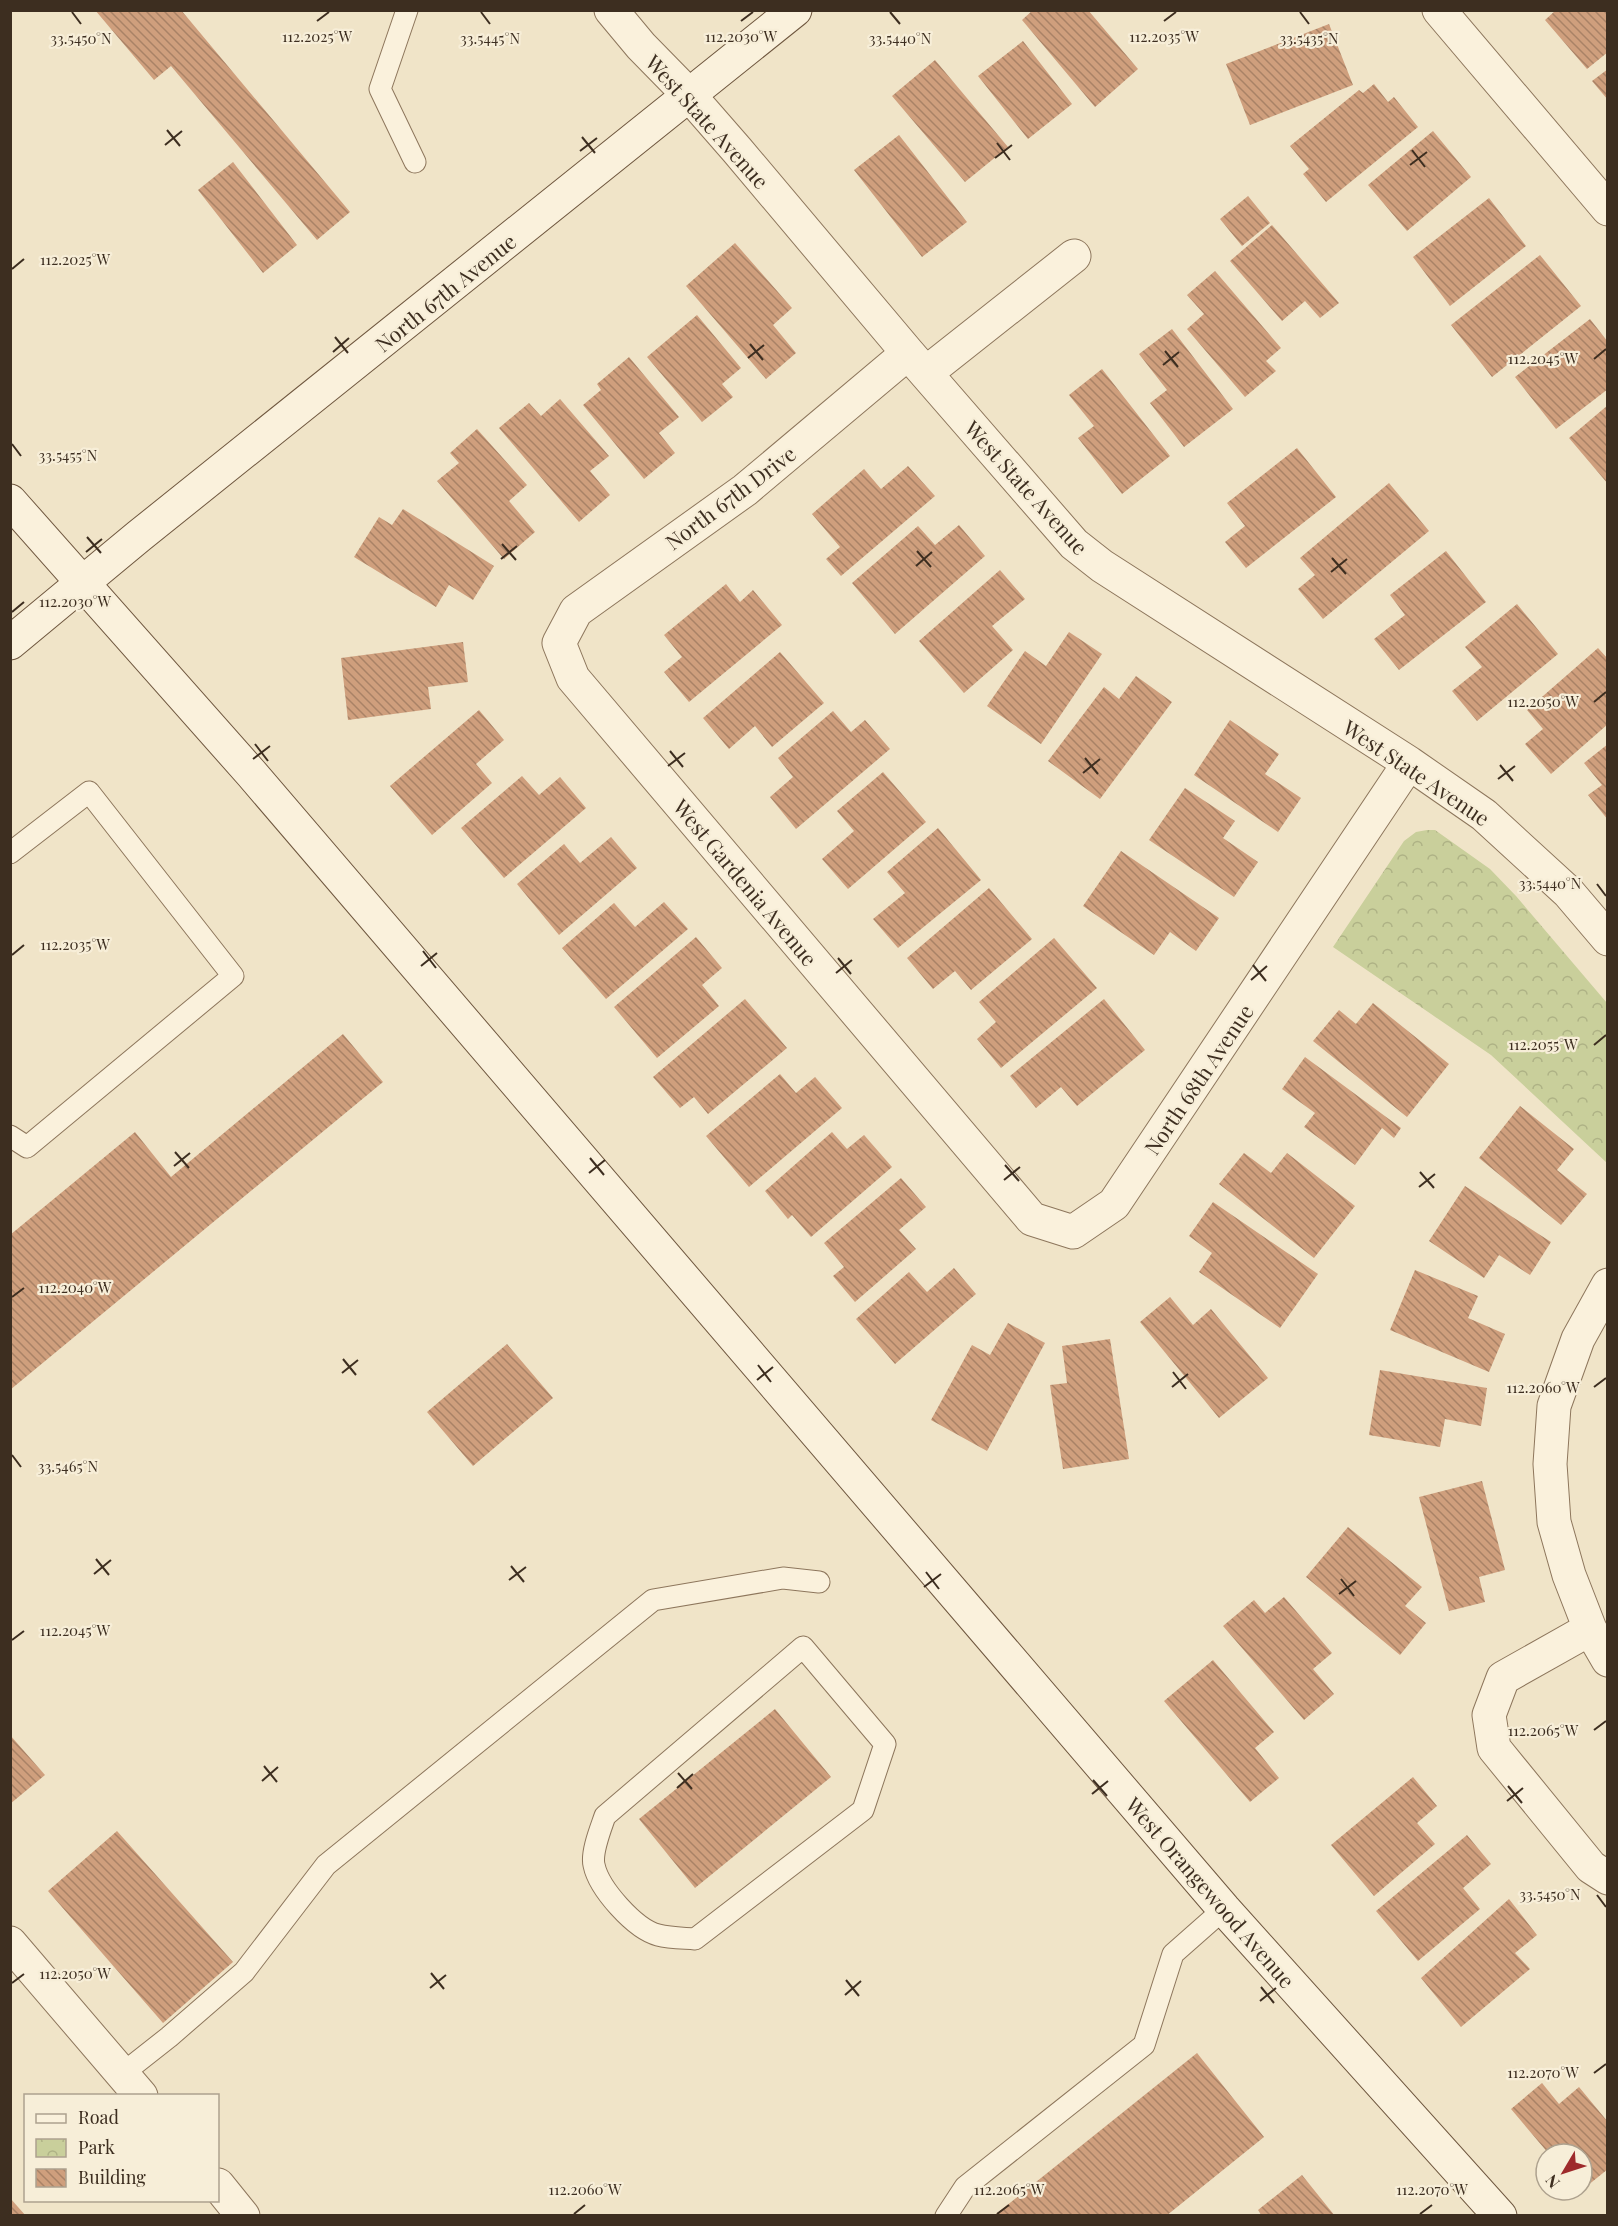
<svg xmlns="http://www.w3.org/2000/svg" width="1618" height="2226" viewBox="0 0 1618 2226" font-family="'Playfair Display',serif">
<style>
.park{fill:url(#park-crowns)}
.building{fill:url(#building-back-hatch)}
.lines{fill:none;stroke-linecap:round;stroke-linejoin:round}
.lane-casing{stroke:#8d765c;stroke-width:23}
.street-casing{stroke:#8d765c;stroke-width:35}
.secondary-casing{stroke:#6f573f;stroke-width:35}
.lane{stroke:#faf1dc;stroke-width:21}
.street{stroke:#faf1dc;stroke-width:33}
.secondary{stroke:#faf1dc;stroke-width:33}
.ticks{fill:none;stroke:#3d2e20;stroke-width:2}
.labels{text-anchor:middle;dominant-baseline:central;stroke-width:4.5;stroke-linejoin:round;paint-order:stroke}
.street-label{font-size:21px;fill:#3d2e20;stroke:#f7eed8}
.ticks-label{font-size:15px;text-anchor:middle;fill:#3d2e20;stroke:#f7eed8;stroke-width:4.5;stroke-linejoin:round;paint-order:stroke}
</style>
<defs>
<pattern id="park-crowns" width="20" height="18" patternUnits="userSpaceOnUse" patternTransform="scale(1.5)"><rect width="20" height="18" fill="#c9cf9b"/><path d="M2 6a3 3 0 1 1 6 0M12 15a3 3 0 1 1 6 0" fill="none" stroke="#aeb285"/></pattern>
<pattern id="building-back-hatch" width="6" height="6" patternUnits="userSpaceOnUse" patternTransform="scale(1.5)"><rect width="6" height="6" fill="#cf9f7d"/><path d="M-1 5l2 2M0 0l6 6M5-1l2 2" fill="none" stroke="#a98266"/></pattern>
</defs>
<rect width="100%" height="100%" fill="#f0e4c8"/>
<path class="park" d="M 1427,830 L 1435,830 L 1490,869 L 1516,896 L 1607,1003 L 1607,1163 L 1491,1055 L 1333,947 L 1404,841 L 1416,832 Z"/>
<path class="building" d="M 95,10 L 181,10 L 350,212 L 317,240 L 171,66 L 154,80 Z
M 1033,10 L 1088,10 L 1138,69 L 1095,107 L 1022,20 Z
M 1556,10 L 1608,10 L 1608,52 L 1587,69 L 1545,20 Z
M 1329,24 L 1353,85 L 1250,125 L 1226,64 Z
M 1023,41 L 1072,104 L 1028,139 L 978,76 Z
M 935,60 L 1008,147 L 965,182 L 892,96 Z
M 1608,69 L 1608,100 L 1592,81 Z
M 1374,84 L 1388,102 L 1394,97 L 1418,127 L 1326,202 L 1303,174 L 1309,169 L 1290,146 L 1359,90 L 1363,93 Z
M 1433,131 L 1471,177 L 1407,231 L 1368,185 Z
M 899,135 L 967,222 L 922,257 L 854,170 Z
M 233,162 L 297,245 L 263,273 L 198,190 Z
M 1248,196 L 1270,223 L 1242,246 L 1220,219 Z
M 1489,198 L 1526,246 L 1450,306 L 1413,257 Z
M 1272,225 L 1339,303 L 1320,318 L 1305,301 L 1282,321 L 1230,261 Z
M 735,243 L 792,308 L 773,325 L 796,353 L 766,379 L 686,286 Z
M 1540,255 L 1581,306 L 1492,377 L 1451,325 Z
M 1215,271 L 1281,348 L 1266,361 L 1276,371 L 1245,397 L 1187,329 L 1204,314 L 1187,295 Z
M 697,315 L 741,368 L 722,384 L 733,397 L 702,422 L 647,357 Z
M 1590,319 L 1608,342 L 1608,389 L 1556,429 L 1515,377 Z
M 1172,329 L 1233,409 L 1184,447 L 1150,403 L 1167,390 L 1139,354 Z
M 629,357 L 679,417 L 659,433 L 675,453 L 644,479 L 583,405 L 601,390 L 597,384 Z
M 1102,369 L 1170,456 L 1122,494 L 1078,438 L 1094,426 L 1069,395 Z
M 560,399 L 609,456 L 590,471 L 610,495 L 579,522 L 499,428 L 529,403 L 541,416 Z
M 1608,405 L 1608,484 L 1569,438 Z
M 477,429 L 527,485 L 509,501 L 535,532 L 504,559 L 437,481 L 459,463 L 450,453 Z
M 1297,448 L 1336,497 L 1246,568 L 1225,542 L 1245,526 L 1227,503 Z
M 908,466 L 935,496 L 841,576 L 826,559 L 840,547 L 812,514 L 864,469 L 881,489 Z
M 1389,483 L 1429,531 L 1323,619 L 1298,589 L 1315,575 L 1300,558 Z
M 403,509 L 494,566 L 473,600 L 449,585 L 436,607 L 354,557 L 379,517 L 392,525 Z
M 959,525 L 985,556 L 895,634 L 852,583 L 918,526 L 935,545 Z
M 1446,551 L 1486,602 L 1399,670 L 1374,639 L 1405,615 L 1390,595 Z
M 1000,570 L 1025,599 L 992,626 L 1013,650 L 964,693 L 919,641 Z
M 726,584 L 740,602 L 753,590 L 782,625 L 689,702 L 664,672 L 682,657 L 664,635 Z
M 1517,604 L 1558,654 L 1477,721 L 1452,691 L 1482,667 L 1465,647 Z
M 1069,632 L 1102,654 L 1041,744 L 987,706 L 1025,651 L 1046,666 Z
M 463,642 L 468,682 L 428,687 L 431,709 L 348,720 L 341,658 Z
M 1598,648 L 1608,659 L 1608,724 L 1551,774 L 1525,744 L 1543,729 L 1527,710 Z
M 780,652 L 824,703 L 772,747 L 755,726 L 729,749 L 703,718 Z
M 1136,676 L 1172,702 L 1100,799 L 1048,761 L 1104,687 L 1119,699 Z
M 479,710 L 504,740 L 476,764 L 492,783 L 432,835 L 390,786 Z
M 833,711 L 851,732 L 865,720 L 890,749 L 796,829 L 770,797 L 793,777 L 778,758 Z
M 1230,720 L 1279,754 L 1265,774 L 1301,798 L 1278,832 L 1194,775 Z
M 1608,744 L 1608,820 L 1588,795 L 1602,785 L 1584,763 Z
M 883,772 L 926,822 L 848,889 L 822,859 L 854,831 L 837,811 Z
M 522,776 L 539,795 L 560,777 L 586,808 L 504,878 L 461,828 Z
M 1185,788 L 1235,821 L 1223,838 L 1258,862 L 1234,897 L 1149,840 Z
M 938,828 L 981,880 L 898,948 L 873,919 L 905,893 L 887,872 Z
M 611,837 L 637,868 L 559,935 L 517,884 L 564,844 L 580,863 Z
M 1121,851 L 1219,918 L 1196,951 L 1170,932 L 1154,955 L 1083,906 Z
M 989,888 L 1032,939 L 971,990 L 955,971 L 933,989 L 907,958 Z
M 664,902 L 688,929 L 606,999 L 562,948 L 614,903 L 635,927 Z
M 696,937 L 722,968 L 702,985 L 719,1006 L 657,1058 L 614,1007 Z
M 1054,938 L 1097,988 L 1001,1068 L 977,1039 L 996,1022 L 979,1002 Z
M 745,999 L 787,1048 L 708,1114 L 694,1097 L 680,1108 L 653,1077 Z
M 1104,999 L 1145,1050 L 1077,1106 L 1061,1087 L 1036,1108 L 1010,1076 Z
M 1373,1003 L 1449,1064 L 1407,1117 L 1313,1041 L 1339,1010 L 1356,1024 Z
M 343,1034 L 383,1082 L 10,1390 L 10,1235 L 135,1132 L 171,1177 Z
M 1305,1057 L 1401,1128 L 1394,1138 L 1382,1128 L 1355,1165 L 1304,1127 L 1315,1113 L 1282,1089 Z
M 780,1074 L 796,1093 L 815,1077 L 842,1108 L 749,1187 L 706,1136 Z
M 1520,1106 L 1574,1149 L 1557,1170 L 1587,1194 L 1561,1225 L 1479,1158 Z
M 832,1132 L 847,1149 L 864,1135 L 892,1167 L 811,1237 L 792,1215 L 788,1219 L 765,1191 Z
M 1244,1153 L 1271,1173 L 1287,1153 L 1355,1206 L 1314,1258 L 1219,1184 Z
M 901,1178 L 926,1207 L 899,1230 L 916,1249 L 855,1302 L 833,1276 L 844,1267 L 824,1243 Z
M 1465,1186 L 1551,1242 L 1530,1275 L 1499,1255 L 1484,1278 L 1429,1241 Z
M 1213,1202 L 1318,1274 L 1280,1328 L 1199,1272 L 1212,1253 L 1189,1236 Z
M 954,1268 L 976,1294 L 895,1364 L 856,1319 L 909,1272 L 927,1292 Z
M 1415,1270 L 1478,1296 L 1468,1318 L 1505,1334 L 1489,1372 L 1390,1330 Z
M 1170,1297 L 1193,1325 L 1211,1309 L 1268,1378 L 1219,1418 L 1140,1322 Z
M 1008,1323 L 1045,1343 L 987,1451 L 931,1420 L 972,1345 L 990,1355 Z
M 1110,1339 L 1129,1459 L 1063,1469 L 1050,1385 L 1067,1383 L 1062,1346 Z
M 507,1344 L 553,1398 L 473,1466 L 427,1412 Z
M 1380,1370 L 1487,1388 L 1481,1426 L 1445,1419 L 1440,1447 L 1369,1435 Z
M 1482,1481 L 1505,1570 L 1479,1577 L 1485,1602 L 1449,1611 L 1419,1497 Z
M 1348,1527 L 1422,1587 L 1405,1606 L 1426,1623 L 1400,1655 L 1306,1577 Z
M 1284,1597 L 1332,1653 L 1313,1669 L 1334,1694 L 1304,1720 L 1223,1626 L 1254,1600 L 1265,1613 Z
M 1213,1660 L 1274,1732 L 1255,1748 L 1279,1778 L 1250,1802 L 1164,1701 Z
M 775,1709 L 831,1777 L 695,1888 L 639,1819 Z
M 10,1735 L 45,1775 L 10,1804 Z
M 1413,1777 L 1437,1806 L 1417,1823 L 1435,1844 L 1374,1896 L 1331,1845 Z
M 117,1831 L 233,1962 L 163,2023 L 48,1891 Z
M 1467,1835 L 1491,1864 L 1463,1888 L 1480,1909 L 1418,1961 L 1376,1911 Z
M 1509,1899 L 1537,1935 L 1515,1953 L 1530,1969 L 1461,2027 L 1421,1978 Z
M 1197,2053 L 1264,2137 L 1166,2216 L 997,2216 L 996,2214 Z
M 1542,2083 L 1559,2104 L 1579,2087 L 1608,2122 L 1608,2169 L 1582,2190 L 1582,2154 L 1549,2154 L 1511,2109 Z
M 1302,2175 L 1335,2216 L 1262,2216 L 1258,2210 Z
M 10,2198 L 26,2216 L 10,2216 Z"/>
<g class="lines">
<g class="lane-casing">
<path id="lane" d="M 407,10 L 380,89 L 415,162
M 10,853 L 89,792 L 233,976 L 27,1147 L 10,1136
M 803,1647 L 885,1744 L 863,1810 L 695,1939 C 683,1938 670,1938 658,1935 C 635,1929 599,1889 594,1865 C 591,1852 601,1828 605,1816 Z
M 122,2074 L 169,2037 L 244,1972 L 326,1865 L 653,1600 L 783,1578 L 819,1582
M 946,2216 L 965,2187 L 1144,2045 L 1173,1954 L 1224,1909"/>
</g>
<g class="street-casing">
<path id="street" d="M 611,10 L 641,46 L 689,95 L 737,150 L 908,353 L 1074,544 L 1102,566 L 1409,763 L 1484,815 L 1568,892 L 1608,939
M 1439,10 L 1608,209
M 908,353 L 745,490 L 576,611 L 559,643 L 573,678 L 1032,1219 L 1073,1232 L 1114,1204 L 1409,763
M 926,373 L 1074,256
M 1608,1285 L 1578,1339 L 1554,1406 L 1550,1464 L 1554,1522 L 1569,1575 L 1590,1629 L 1608,1660
M 1590,1629 L 1503,1678 L 1489,1715 L 1494,1748 L 1591,1867 L 1608,1878
M 10,1943 L 141,2096
M 218,2185 L 243,2216"/>
</g>
<g class="secondary-casing">
<path id="secondary" d="M 10,501 L 251,773 L 1224,1909 L 1500,2216
M 10,643 L 139,536 L 795,10"/>
</g>
<use href="#lane" class="lane"/>
<use href="#street" class="street"/>
<use href="#secondary" class="secondary"/>
</g>
<path class="ticks" d="M 72,12 L 81,24M 481,12 L 490,24M 890,12 L 900,24M 1300,12 L 1309,24M 317,21 L 329,12M 741,21 L 753,12M 1164,21 L 1176,12M 167,130 L 180,146M 582,137 L 595,153M 997,143 L 1010,160M 165,145 L 182,131M 1412,150 L 1425,167M 580,151 L 597,138M 995,158 L 1012,145M 1410,165 L 1427,152M 12,269 L 24,259M 335,337 L 348,353M 750,344 L 763,360M 1165,351 L 1178,367M 333,352 L 349,338M 748,358 L 764,345M 1594,359 L 1606,349M 1163,365 L 1179,352M 12,444 L 21,456M 87,537 L 101,553M 502,544 L 516,560M 917,551 L 931,567M 86,552 L 102,539M 1332,558 L 1346,574M 501,559 L 517,546M 916,566 L 932,552M 1331,572 L 1347,559M 12,612 L 24,602M 1594,702 L 1606,692M 255,744 L 268,761M 670,751 L 683,767M 1085,758 L 1098,774M 253,759 L 270,746M 1500,765 L 1513,781M 668,766 L 685,753M 1083,773 L 1100,759M 1498,779 L 1515,766M 1597,884 L 1606,896M 423,951 L 436,968M 12,955 L 24,945M 838,958 L 851,974M 1253,965 L 1266,981M 421,966 L 437,953M 836,973 L 852,960M 1251,980 L 1267,966M 1594,1045 L 1606,1035M 175,1152 L 189,1168M 590,1158 L 604,1175M 1005,1165 L 1019,1181M 174,1166 L 190,1153M 1420,1172 L 1434,1188M 589,1173 L 605,1160M 1004,1180 L 1020,1167M 1419,1187 L 1435,1174M 12,1297 L 24,1288M 343,1359 L 356,1375M 758,1365 L 771,1382M 1173,1372 L 1186,1389M 342,1373 L 358,1360M 757,1380 L 773,1367M 1172,1387 L 1188,1374M 1594,1387 L 1606,1378M 12,1455 L 21,1467M 96,1559 L 109,1575M 511,1566 L 524,1582M 926,1572 L 939,1589M 94,1574 L 111,1560M 1341,1579 L 1354,1596M 509,1580 L 526,1567M 924,1587 L 941,1574M 1339,1594 L 1356,1581M 12,1640 L 24,1631M 1594,1730 L 1606,1721M 264,1766 L 277,1782M 678,1773 L 692,1789M 1093,1780 L 1107,1796M 262,1781 L 278,1767M 1508,1786 L 1522,1803M 677,1788 L 693,1774M 1092,1794 L 1108,1781M 1507,1801 L 1523,1788M 1597,1895 L 1606,1907M 431,1973 L 444,1989M 846,1980 L 859,1996M 12,1983 L 24,1974M 1261,1987 L 1274,2003M 430,1988 L 446,1975M 845,1995 L 861,1981M 1260,2001 L 1276,1988M 1594,2073 L 1606,2064M 574,2214 L 585,2205M 997,2214 L 1009,2205M 1420,2214 L 1432,2205"/>
<g class="labels">
<g class="street-label">
<text transform="translate(708 121) rotate(48)">West State Avenue</text>
<text transform="translate(445 292) rotate(-39)">North 67th Avenue</text>
<text transform="translate(1027 487) rotate(48)">West State Avenue</text>
<text transform="translate(730 497) rotate(-37)">North 67th Drive</text>
<text transform="translate(1417 772) rotate(34)">West State Avenue</text>
<text transform="translate(746 882) rotate(50)">West Gardenia Avenue</text>
<text transform="translate(1198 1079) rotate(-56)">North 68th Avenue</text>
<text transform="translate(1211 1892) rotate(49)">West Orangewood Avenue</text>
</g>
</g>
<g class="ticks-label">
<text x="317" y="42">112.2025°W</text>
<text x="741" y="42">112.2030°W</text>
<text x="1164" y="42">112.2035°W</text>
<text x="81" y="44">33.5450°N</text>
<text x="490" y="44">33.5445°N</text>
<text x="900" y="44">33.5440°N</text>
<text x="1309" y="44">33.5435°N</text>
<text x="75" y="265">112.2025°W</text>
<text x="1543" y="364">112.2045°W</text>
<text x="68" y="461">33.5455°N</text>
<text x="75" y="607">112.2030°W</text>
<text x="1543" y="707">112.2050°W</text>
<text x="1550" y="889">33.5440°N</text>
<text x="75" y="950">112.2035°W</text>
<text x="1543" y="1050">112.2055°W</text>
<text x="75" y="1293">112.2040°W</text>
<text x="1543" y="1393">112.2060°W</text>
<text x="68" y="1472">33.5465°N</text>
<text x="75" y="1636">112.2045°W</text>
<text x="1543" y="1736">112.2065°W</text>
<text x="1550" y="1900">33.5450°N</text>
<text x="75" y="1979">112.2050°W</text>
<text x="1543" y="2078">112.2070°W</text>
<text x="585" y="2195">112.2060°W</text>
<text x="1009" y="2195">112.2065°W</text>
<text x="1432" y="2195">112.2070°W</text>
</g>
<rect width="1618" height="2226" fill="none" stroke="#3d2e20" stroke-width="24"/>
<rect x="24" y="2094" width="195" height="108" fill="#f7eed8" stroke="#ada18e" stroke-width="1.5"/>
<rect x="36" y="2114" width="30" height="9" fill="#faf1dc" stroke="#ada18e" stroke-width="1.5"/>
<text x="78" y="2124" font-size="18" fill="#3d2e20">Road</text>
<rect x="36" y="2139" width="30" height="18" fill="url(#park-crowns)" stroke="#ada18e" stroke-width="1.5"/>
<text x="78" y="2154" font-size="18" fill="#3d2e20">Park</text>
<rect x="36" y="2169" width="30" height="18" fill="url(#building-back-hatch)" stroke="#ada18e" stroke-width="1.5"/>
<text x="78" y="2184" font-size="18" fill="#3d2e20">Building</text>
<g transform="translate(1564 2172) rotate(231)"><circle r="28" fill="#f7eed8" stroke="#ada18e" stroke-width="1.5"/>
<path d="M0-4.5L10 22L0 15L-10 22Z" fill="#9e2a2b"/>
<text y="-9" font-size="16" font-weight="bold" text-anchor="middle" fill="#3d2e20">N</text>
</g>
</svg>
